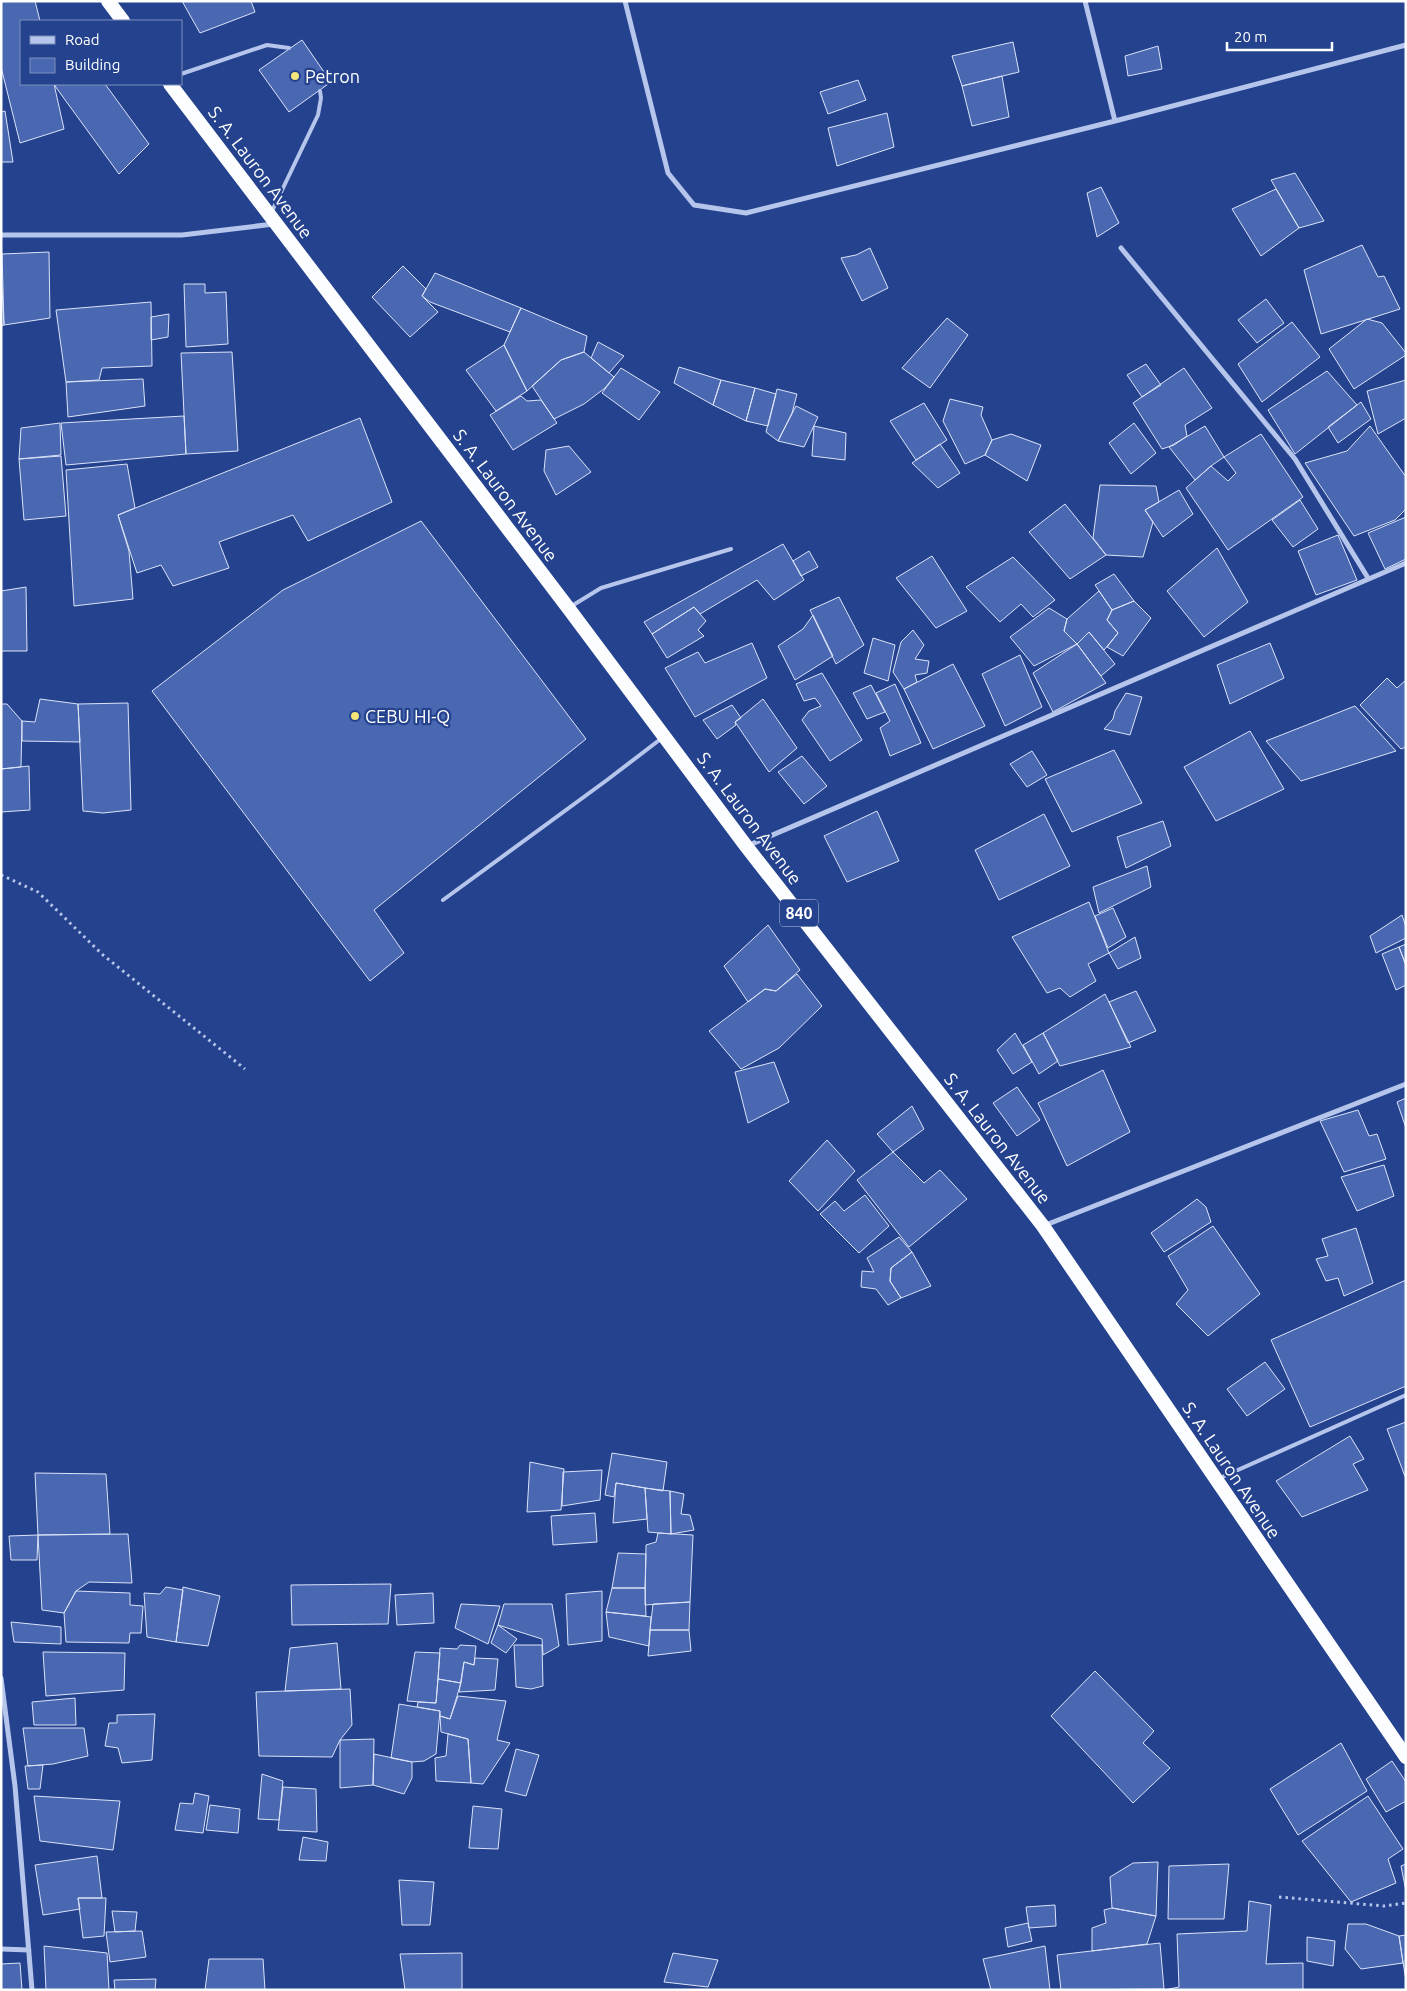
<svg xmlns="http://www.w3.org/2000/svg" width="1407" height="1991" viewBox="0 0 1407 1991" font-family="Ubuntu,sans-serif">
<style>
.building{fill:#4a68b2;stroke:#dae3f8}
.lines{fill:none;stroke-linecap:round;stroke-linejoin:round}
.path{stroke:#b5c5eb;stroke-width:3;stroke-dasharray:2.5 4;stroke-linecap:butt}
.service{stroke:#b5c5eb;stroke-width:4}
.minor{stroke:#b5c5eb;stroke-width:5}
.trunk{stroke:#fcfdff;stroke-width:14}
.poi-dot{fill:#f4e57a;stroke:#25428e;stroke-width:2}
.labels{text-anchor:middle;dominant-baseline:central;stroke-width:4.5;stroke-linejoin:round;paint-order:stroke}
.shield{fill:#25428e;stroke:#bec6dd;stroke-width:1}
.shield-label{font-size:16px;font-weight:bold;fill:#fff}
.poi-label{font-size:18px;fill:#fff;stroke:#25428e;text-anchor:start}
.street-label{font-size:18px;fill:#fff;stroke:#25428e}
</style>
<rect width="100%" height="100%" fill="#25428e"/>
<path class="building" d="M 1,1 L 35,1 L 40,21 L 21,21 L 21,84 L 54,84 L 64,129 L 20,143 L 1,67 Z
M 182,1 L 251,1 L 255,12 L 200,33 Z
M 302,40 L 331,82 L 289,112 L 259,70 Z
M 1013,42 L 1019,72 L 962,86 L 952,56 Z
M 1158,46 L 1162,69 L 1128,76 L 1125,56 Z
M 1002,76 L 1009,117 L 972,126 L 962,86 Z
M 858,80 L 866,100 L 828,114 L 820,92 Z
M 58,84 L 105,84 L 149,144 L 119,174 L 55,86 Z
M 5,111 L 13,162 L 1,162 L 1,112 Z
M 887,113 L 894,147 L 837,166 L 828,128 Z
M 1295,173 L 1324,221 L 1299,228 L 1271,180 Z
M 1101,187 L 1119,223 L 1097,237 L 1087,193 Z
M 1276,189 L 1299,228 L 1261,256 L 1232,209 Z
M 1362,245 L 1378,277 L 1384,276 L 1400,309 L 1321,334 L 1304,270 Z
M 870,248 L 888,288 L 862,301 L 841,258 L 856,255 Z
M 49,252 L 50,318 L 4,325 L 2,254 Z
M 403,266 L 426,289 L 422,296 L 438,312 L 410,337 L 372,297 Z
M 1,270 L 4,325 L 1,326 Z
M 435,273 L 521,308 L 510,332 L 430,302 L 422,296 Z
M 184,284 L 205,284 L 205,293 L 226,292 L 228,344 L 186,347 Z
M 1266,299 L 1284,323 L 1257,343 L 1238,320 Z
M 151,302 L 152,366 L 102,368 L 99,380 L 66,382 L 56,310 Z
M 521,308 L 587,336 L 584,352 L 561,360 L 527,391 L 504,345 Z
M 169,314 L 168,337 L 151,340 L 151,317 Z
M 947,318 L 968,335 L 930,388 L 902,368 Z
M 1367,319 L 1382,323 L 1406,353 L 1406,355 L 1354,389 L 1329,349 Z
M 1292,322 L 1320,357 L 1262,402 L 1238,364 Z
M 598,342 L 624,356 L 609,373 L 591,358 Z
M 504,345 L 527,391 L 496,411 L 466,370 Z
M 232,352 L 238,451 L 186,454 L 181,353 Z
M 584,352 L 614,377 L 605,388 L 584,404 L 554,419 L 532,386 L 561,360 Z
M 1146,364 L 1161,385 L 1142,397 L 1127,375 Z
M 679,367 L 721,380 L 713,405 L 674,383 Z
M 621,368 L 660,392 L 639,420 L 602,393 Z
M 1184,368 L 1212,408 L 1185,425 L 1187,436 L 1174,445 L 1162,449 L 1133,403 Z
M 1327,371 L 1357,405 L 1295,454 L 1268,410 Z
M 143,379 L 145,406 L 68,417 L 66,382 Z
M 721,380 L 755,388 L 746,421 L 713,405 Z
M 1406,380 L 1406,418 L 1378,434 L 1367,391 Z
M 755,388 L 776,394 L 768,426 L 746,421 Z
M 777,389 L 797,394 L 792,413 L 778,441 L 766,432 Z
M 521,396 L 527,401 L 541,400 L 557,423 L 513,450 L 490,415 Z
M 950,399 L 983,407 L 981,415 L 992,440 L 985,455 L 965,464 L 943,421 Z
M 1361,402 L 1371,419 L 1338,443 L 1328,427 Z
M 924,403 L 947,440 L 916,460 L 890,421 Z
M 796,406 L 818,417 L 804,447 L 778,441 Z
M 184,416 L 186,454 L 66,465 L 61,423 Z
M 360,418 L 392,502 L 308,541 L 293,515 L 219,542 L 229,568 L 173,586 L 161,565 L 137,573 L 118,515 Z
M 60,423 L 61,455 L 19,459 L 21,428 Z
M 1134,423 L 1156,453 L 1131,474 L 1109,443 Z
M 814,426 L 846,433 L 845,460 L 812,456 Z
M 1205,426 L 1224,457 L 1211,466 L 1195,480 L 1169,447 Z
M 1370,426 L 1406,477 L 1406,509 L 1395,520 L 1354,536 L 1305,463 L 1347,451 Z
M 1011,434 L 1041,445 L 1027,481 L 985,455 L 992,440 Z
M 1261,434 L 1303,497 L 1228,550 L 1186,488 L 1211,466 L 1228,481 L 1236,473 L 1224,457 Z
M 940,444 L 960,473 L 938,488 L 912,463 Z
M 569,446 L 591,472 L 556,495 L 544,471 L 546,450 Z
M 61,456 L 66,516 L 24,520 L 19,459 Z
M 127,464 L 135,508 L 118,515 L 129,551 L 133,599 L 74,606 L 66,470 Z
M 1100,485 L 1156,486 L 1159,502 L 1145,510 L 1153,522 L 1143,557 L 1106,555 L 1093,538 Z
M 1179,490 L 1193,514 L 1163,537 L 1145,510 Z
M 1300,500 L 1318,529 L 1293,547 L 1272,520 Z
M 1065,504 L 1106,555 L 1070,579 L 1029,532 Z
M 1406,517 L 1406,559 L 1385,569 L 1368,533 Z
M 421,521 L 586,739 L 374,910 L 404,953 L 370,981 L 152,691 L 283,590 Z
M 1338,535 L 1357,580 L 1316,595 L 1298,551 Z
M 783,544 L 804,580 L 774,600 L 757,580 L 700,614 L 694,607 L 652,634 L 644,622 Z
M 1217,548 L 1248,602 L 1204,637 L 1167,591 Z
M 809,551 L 818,567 L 801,576 L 793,561 Z
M 932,556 L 967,611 L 936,628 L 896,578 Z
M 1013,557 L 1055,600 L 1033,617 L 1021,604 L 1000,622 L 966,587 Z
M 1114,574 L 1134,601 L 1112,610 L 1095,585 Z
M 26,587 L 27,651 L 1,651 L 1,591 Z
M 1099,591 L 1112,610 L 1107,620 L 1118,633 L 1104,650 L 1089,632 L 1077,644 L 1064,631 L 1067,619 Z
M 839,597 L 864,645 L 836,664 L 810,610 Z
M 1134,601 L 1151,618 L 1123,656 L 1107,647 L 1118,633 L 1107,620 L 1112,610 Z
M 694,607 L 706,621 L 698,630 L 704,636 L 667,658 L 652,634 Z
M 1049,608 L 1067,619 L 1064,631 L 1077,644 L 1034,666 L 1010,637 Z
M 813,615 L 833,656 L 795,680 L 778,646 L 803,629 Z
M 913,630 L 924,645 L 915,659 L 929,661 L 927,673 L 915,675 L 917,682 L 904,689 L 893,672 L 901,642 Z
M 1089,632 L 1115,664 L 1101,676 L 1077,644 Z
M 873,638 L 895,645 L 888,681 L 864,673 Z
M 752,643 L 767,678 L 695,717 L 665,668 L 698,652 L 705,663 Z
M 1270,643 L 1284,678 L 1230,704 L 1217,665 Z
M 1077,644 L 1106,683 L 1053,712 L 1033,673 Z
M 1020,655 L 1042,707 L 1005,726 L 982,674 Z
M 953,664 L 985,726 L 933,749 L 904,689 Z
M 822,673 L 862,740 L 830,761 L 802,720 L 809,711 L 821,706 L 815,698 L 804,701 L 796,684 Z
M 1387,678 L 1397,688 L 1406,680 L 1406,747 L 1401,749 L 1360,705 Z
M 895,684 L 921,743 L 890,756 L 880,728 L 890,721 L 876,693 Z
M 871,685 L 885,712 L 867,719 L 853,693 Z
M 1126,693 L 1142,697 L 1130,735 L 1104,729 L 1113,719 L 1115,711 Z
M 40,699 L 78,704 L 80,742 L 22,741 L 22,721 L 35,722 Z
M 763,699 L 797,748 L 769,772 L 735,722 Z
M 128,703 L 131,810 L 103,813 L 83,811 L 78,704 Z
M 1,704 L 7,704 L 22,721 L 21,767 L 1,769 Z
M 732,705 L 741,718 L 735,722 L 736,725 L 717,739 L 703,720 Z
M 1355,706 L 1396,751 L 1301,781 L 1266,741 Z
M 1250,731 L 1284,789 L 1216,821 L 1184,767 Z
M 1114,750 L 1142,803 L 1072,832 L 1045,779 Z
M 1032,751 L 1047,775 L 1027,787 L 1010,764 Z
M 802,756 L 827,786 L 804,804 L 778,772 Z
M 29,766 L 30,810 L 1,812 L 1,769 Z
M 877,811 L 899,861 L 847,882 L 824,836 Z
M 1044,814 L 1070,866 L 999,900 L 975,850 Z
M 1163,821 L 1171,846 L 1126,868 L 1117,837 Z
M 1147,866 L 1151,887 L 1099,913 L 1093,887 Z
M 1089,902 L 1109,953 L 1088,964 L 1096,981 L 1070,997 L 1060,988 L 1047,993 L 1012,937 Z
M 1113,908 L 1126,937 L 1108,948 L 1095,916 Z
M 1402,915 L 1406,927 L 1406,938 L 1376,953 L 1370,936 Z
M 768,925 L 800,970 L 776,991 L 765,989 L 748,1002 L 724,966 Z
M 1135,937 L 1141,958 L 1118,969 L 1109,953 Z
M 1406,944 L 1406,966 L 1399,947 Z
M 1399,947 L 1406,965 L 1406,985 L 1396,990 L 1382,954 Z
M 797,974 L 822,1006 L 779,1048 L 741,1069 L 709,1031 L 765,989 L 776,991 Z
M 1136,991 L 1156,1031 L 1128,1043 L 1109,1002 Z
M 1105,994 L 1131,1047 L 1060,1066 L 1043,1033 Z
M 1015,1033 L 1032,1062 L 1013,1074 L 997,1050 Z
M 1043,1033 L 1058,1061 L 1039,1074 L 1023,1045 Z
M 774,1062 L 789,1102 L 748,1123 L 735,1072 Z
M 1103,1070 L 1130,1132 L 1067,1166 L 1038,1103 Z
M 1017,1087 L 1040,1120 L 1017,1136 L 993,1103 Z
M 1406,1098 L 1406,1128 L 1397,1102 Z
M 912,1106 L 924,1129 L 893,1152 L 877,1134 Z
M 1358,1110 L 1369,1136 L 1377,1134 L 1386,1159 L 1344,1172 L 1320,1121 Z
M 827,1140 L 855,1171 L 818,1211 L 789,1181 Z
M 893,1152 L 924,1183 L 940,1170 L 967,1199 L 909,1247 L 857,1180 Z
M 1384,1165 L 1394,1196 L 1357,1211 L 1341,1177 Z
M 865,1195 L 889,1226 L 859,1253 L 820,1214 L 835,1201 L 844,1211 Z
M 1197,1199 L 1206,1207 L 1211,1222 L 1164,1252 L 1151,1233 Z
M 1213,1226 L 1260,1294 L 1208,1336 L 1176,1304 L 1188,1290 L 1168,1256 Z
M 1356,1228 L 1373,1283 L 1344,1296 L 1338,1278 L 1326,1281 L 1316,1259 L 1328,1256 L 1322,1239 Z
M 899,1237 L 912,1252 L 891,1268 L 890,1281 L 901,1298 L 888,1305 L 876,1289 L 861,1287 L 862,1271 L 874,1272 L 867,1258 Z
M 912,1252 L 931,1286 L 901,1298 L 890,1281 L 891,1268 Z
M 1406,1280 L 1406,1386 L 1310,1427 L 1271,1340 Z
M 1265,1362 L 1285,1389 L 1247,1416 L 1227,1389 Z
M 1406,1422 L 1406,1479 L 1387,1429 Z
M 1350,1436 L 1364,1459 L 1353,1464 L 1368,1490 L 1302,1517 L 1276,1481 Z
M 612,1453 L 667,1462 L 663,1491 L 616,1483 L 614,1497 L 605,1495 Z
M 530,1462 L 564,1469 L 561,1510 L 527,1512 Z
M 602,1470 L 600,1500 L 562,1506 L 563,1472 Z
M 35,1473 L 106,1474 L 110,1534 L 38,1535 Z
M 616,1483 L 645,1488 L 647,1519 L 613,1523 Z
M 645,1488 L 670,1491 L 671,1534 L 648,1532 Z
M 670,1491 L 684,1494 L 681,1514 L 690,1515 L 694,1530 L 671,1534 Z
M 595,1513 L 597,1542 L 553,1545 L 551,1516 Z
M 658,1533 L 693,1535 L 690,1602 L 645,1605 L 646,1545 L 656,1542 Z
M 128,1534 L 132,1583 L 89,1582 L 76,1591 L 64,1613 L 42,1610 L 38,1535 Z
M 38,1535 L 37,1560 L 11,1560 L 9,1536 Z
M 618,1553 L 646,1554 L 645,1588 L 612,1588 Z
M 391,1584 L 388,1624 L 292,1625 L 291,1585 Z
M 166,1587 L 183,1590 L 176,1642 L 147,1637 L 144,1593 L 160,1594 Z
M 183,1587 L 220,1596 L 208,1646 L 176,1642 Z
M 612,1588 L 645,1588 L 646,1616 L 606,1612 Z
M 76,1591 L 130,1593 L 130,1605 L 143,1606 L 141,1633 L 130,1633 L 129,1643 L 66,1642 L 64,1613 Z
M 602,1591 L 602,1641 L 568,1645 L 566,1594 Z
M 433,1593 L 434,1623 L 397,1625 L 395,1595 Z
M 690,1602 L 689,1630 L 650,1630 L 653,1604 Z
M 461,1604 L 500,1606 L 488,1644 L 455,1628 Z
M 504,1604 L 552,1604 L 559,1646 L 543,1655 L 542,1639 L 498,1625 Z
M 606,1612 L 651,1617 L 649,1646 L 609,1637 Z
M 11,1622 L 61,1627 L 61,1644 L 14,1642 Z
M 498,1625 L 517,1639 L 506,1653 L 491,1643 Z
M 650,1630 L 689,1630 L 691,1651 L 648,1656 Z
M 337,1643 L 341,1689 L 285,1691 L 290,1648 Z
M 460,1645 L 476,1646 L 474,1665 L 464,1662 L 461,1683 L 438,1679 L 440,1648 L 457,1649 Z
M 514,1645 L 542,1645 L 543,1686 L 531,1689 L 516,1687 Z
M 43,1652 L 125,1653 L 124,1690 L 46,1696 Z
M 415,1652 L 440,1653 L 436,1703 L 407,1701 Z
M 475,1658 L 498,1659 L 495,1690 L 459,1692 L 464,1662 L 474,1665 Z
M 1095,1671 L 1154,1731 L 1143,1743 L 1170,1768 L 1133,1803 L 1051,1716 Z
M 438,1679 L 461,1683 L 450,1719 L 440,1716 L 440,1711 L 417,1707 L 418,1702 L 436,1703 Z
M 350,1689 L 352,1725 L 340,1740 L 332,1757 L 259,1756 L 256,1692 Z
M 458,1696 L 506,1701 L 497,1740 L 510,1743 L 483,1784 L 471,1783 L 468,1739 L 441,1732 L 440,1716 L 450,1719 Z
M 75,1698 L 76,1725 L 34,1725 L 32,1702 Z
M 399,1704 L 440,1711 L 436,1754 L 424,1761 L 412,1762 L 391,1758 Z
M 155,1714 L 152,1760 L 122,1763 L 118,1748 L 105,1746 L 109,1723 L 117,1723 L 117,1715 Z
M 23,1728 L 84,1728 L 88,1756 L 53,1764 L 28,1766 Z
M 448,1734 L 468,1739 L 471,1783 L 436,1781 L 435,1758 L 446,1756 Z
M 374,1739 L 373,1785 L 340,1788 L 340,1740 Z
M 1341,1743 L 1367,1791 L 1298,1835 L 1270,1789 Z
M 516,1749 L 539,1755 L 526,1796 L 505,1791 Z
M 374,1754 L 412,1762 L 412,1778 L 404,1794 L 373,1785 Z
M 1392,1761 L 1406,1782 L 1406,1801 L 1386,1812 L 1366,1779 Z
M 43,1765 L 40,1789 L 28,1789 L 25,1766 Z
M 262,1774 L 283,1781 L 279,1820 L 258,1819 Z
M 283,1787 L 316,1789 L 317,1832 L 278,1830 Z
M 195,1793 L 209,1796 L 203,1833 L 175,1830 L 180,1803 L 193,1804 Z
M 34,1796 L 120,1801 L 113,1850 L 40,1841 Z
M 1368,1796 L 1403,1849 L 1388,1859 L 1396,1883 L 1351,1902 L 1302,1841 Z
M 210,1805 L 240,1809 L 238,1833 L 206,1830 Z
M 473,1806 L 502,1809 L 498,1849 L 469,1848 Z
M 303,1837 L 328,1842 L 326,1861 L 299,1860 Z
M 97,1856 L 102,1898 L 78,1898 L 80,1909 L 43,1915 L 35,1865 Z
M 1158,1862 L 1156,1916 L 1112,1908 L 1110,1877 L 1133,1863 Z
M 1229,1864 L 1224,1919 L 1168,1919 L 1169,1866 Z
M 1406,1864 L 1406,1891 L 1401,1866 Z
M 399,1880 L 434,1882 L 430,1925 L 402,1925 Z
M 78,1898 L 106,1898 L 104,1936 L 83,1938 Z
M 1249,1901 L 1271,1905 L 1266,1964 L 1303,1963 L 1303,1990 L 1164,1990 L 1179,1987 L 1177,1934 L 1247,1931 Z
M 1055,1905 L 1056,1926 L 1029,1928 L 1026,1907 Z
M 1112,1908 L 1156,1916 L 1147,1944 L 1092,1951 L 1092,1928 L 1106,1923 L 1104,1910 Z
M 112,1911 L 137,1912 L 135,1931 L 115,1932 Z
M 1028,1923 L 1032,1941 L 1008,1947 L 1005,1928 Z
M 1348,1924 L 1366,1924 L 1399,1936 L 1403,1963 L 1361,1969 L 1345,1949 Z
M 142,1931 L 146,1957 L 110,1962 L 106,1932 Z
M 1406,1935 L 1406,1981 L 1399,1936 Z
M 1307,1937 L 1335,1941 L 1333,1966 L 1307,1961 Z
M 1160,1943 L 1164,1989 L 1061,1990 L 1057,1955 Z
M 44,1946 L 107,1953 L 109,1990 L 46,1990 Z
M 1045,1946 L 1050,1990 L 991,1990 L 983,1959 Z
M 462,1953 L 462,1990 L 405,1990 L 400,1954 Z
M 673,1953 L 718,1960 L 708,1987 L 664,1982 Z
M 209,1959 L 263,1959 L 265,1990 L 205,1990 Z
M 20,1963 L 22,1990 L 1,1990 L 1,1964 Z
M 156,1979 L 155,1990 L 115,1990 L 114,1980 Z"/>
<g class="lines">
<path class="path" d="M 1,875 L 38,892 L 103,955 L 245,1069
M 1279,1897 L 1384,1906 L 1406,1903"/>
<path class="service" d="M 181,74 L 267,45 L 289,48
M 272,211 L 318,115 L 321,98 L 320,91
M 570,607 L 601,588 L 731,549
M 443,900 L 607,780 L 662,738
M 1220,1478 L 1406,1395"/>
<path class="minor" d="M 625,1 L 668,173 L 694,205 L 746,213 L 1115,121 L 1406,45
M 1085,1 L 1115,121
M 1,235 L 182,235 L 274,224
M 1121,248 L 1295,459 L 1368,578
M 747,846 L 1406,563
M 1043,1226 L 1406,1084
M 1,1678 L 15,1786 L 32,1990
M 1,1949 L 29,1950"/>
<path class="trunk" d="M 108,1 L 123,21
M 170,84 L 569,609 L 746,846 L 1043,1226 L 1406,1757"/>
</g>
<g class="poi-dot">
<circle cx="295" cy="76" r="5"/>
<circle cx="355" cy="716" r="5"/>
</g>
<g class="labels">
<rect class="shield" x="780" y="899.5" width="38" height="27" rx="4"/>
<g class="shield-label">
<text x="799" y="913">840</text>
</g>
<g class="poi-label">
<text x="305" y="76">Petron</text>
<text x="365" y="716">CEBU HI-Q</text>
</g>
<g class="street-label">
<text transform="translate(261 172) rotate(53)">S. A. Lauron Avenue</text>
<text transform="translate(506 495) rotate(53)">S. A. Lauron Avenue</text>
<text transform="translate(750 818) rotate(53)">S. A. Lauron Avenue</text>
<text transform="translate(998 1138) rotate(52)">S. A. Lauron Avenue</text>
<text transform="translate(1232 1470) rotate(56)">S. A. Lauron Avenue</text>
</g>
</g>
<rect width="1407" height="1991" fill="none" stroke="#ffffff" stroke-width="5"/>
<rect x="20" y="20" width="162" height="65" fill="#25428e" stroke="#7c8ebb"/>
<rect x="30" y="36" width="25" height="8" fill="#b5c5eb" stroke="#7c8ebb"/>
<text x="65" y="45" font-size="15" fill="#ffffff">Road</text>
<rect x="30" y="58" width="25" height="15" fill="#4a68b2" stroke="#7c8ebb"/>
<text x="65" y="70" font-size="15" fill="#ffffff">Building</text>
<path d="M1227 42v8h105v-8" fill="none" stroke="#ffffff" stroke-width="2.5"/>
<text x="1234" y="42" font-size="15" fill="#ffffff" stroke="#25428e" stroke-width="4" paint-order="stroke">20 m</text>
</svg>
